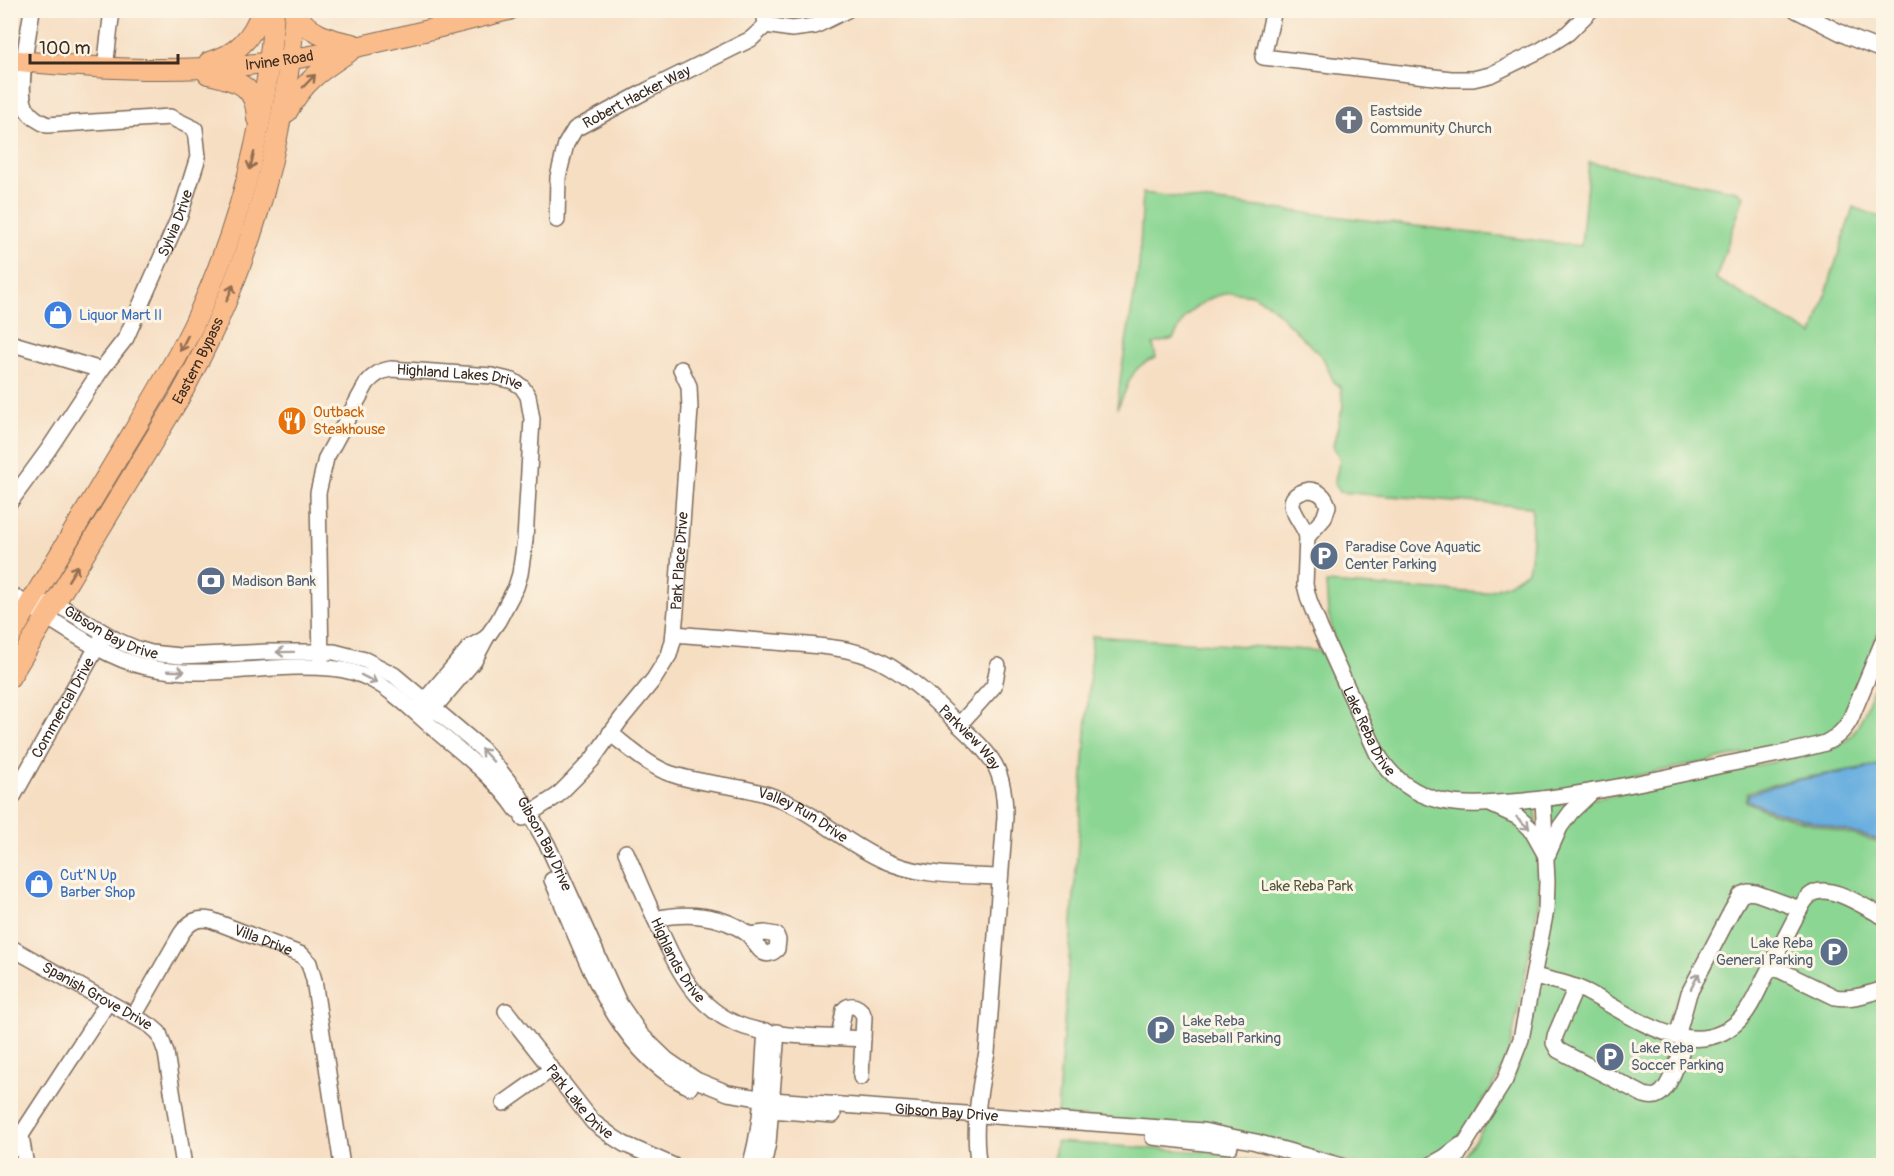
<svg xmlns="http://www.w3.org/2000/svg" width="1894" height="1176" viewBox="0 0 1894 1176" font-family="Pangolin,sans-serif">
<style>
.green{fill:#8bd693;stroke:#638058;stroke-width:1.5}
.water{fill:#69afdf;stroke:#526c7e;stroke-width:1.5}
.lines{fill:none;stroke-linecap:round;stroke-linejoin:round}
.minor-casing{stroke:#7c6958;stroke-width:18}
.major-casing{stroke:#7c6958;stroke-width:22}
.minor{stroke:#fff;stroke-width:15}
.major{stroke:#fabc8b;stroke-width:20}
.oneway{stroke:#916c4f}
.oneway2{stroke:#a79f9a}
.labels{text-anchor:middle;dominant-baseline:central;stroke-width:6;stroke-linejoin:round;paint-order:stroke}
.street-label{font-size:15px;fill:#3b2a1e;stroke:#fcf5e5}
.worship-label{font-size:15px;fill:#5b616d;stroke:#fcf5e5;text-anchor:start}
.shop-label{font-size:15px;fill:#366cbe;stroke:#fcf5e5;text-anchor:start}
.food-label{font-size:15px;fill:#c56008;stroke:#fcf5e5;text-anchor:start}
.service-label{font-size:15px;fill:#4e5e75;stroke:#fcf5e5;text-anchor:start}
.park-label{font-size:15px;fill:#4f553b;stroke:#fcf5e5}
</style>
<rect width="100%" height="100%" fill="#fcf5e5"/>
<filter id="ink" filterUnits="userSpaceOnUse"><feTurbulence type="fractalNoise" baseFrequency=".0167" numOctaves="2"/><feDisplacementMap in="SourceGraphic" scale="12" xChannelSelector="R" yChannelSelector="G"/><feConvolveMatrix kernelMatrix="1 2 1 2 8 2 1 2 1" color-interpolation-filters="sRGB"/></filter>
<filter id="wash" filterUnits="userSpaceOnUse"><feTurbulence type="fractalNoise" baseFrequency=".008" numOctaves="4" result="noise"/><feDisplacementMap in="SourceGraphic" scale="24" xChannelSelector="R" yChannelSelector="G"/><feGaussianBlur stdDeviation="1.35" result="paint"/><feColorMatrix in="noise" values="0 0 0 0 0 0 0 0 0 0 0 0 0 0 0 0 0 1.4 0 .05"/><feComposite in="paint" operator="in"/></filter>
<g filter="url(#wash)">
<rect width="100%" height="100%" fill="#f6dec3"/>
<path class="green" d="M 1589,162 L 1737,191 L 1744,196 L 1716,279 L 1813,335 L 1853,207 L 1883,218 L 1883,622 L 1844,720 L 1830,734 L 1806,741 L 1573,789 L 1535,794 L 1539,892 L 1535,926 L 1510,1049 L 1495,1083 L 1469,1123 L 1455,1141 L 1430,1159 L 1414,1165 L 1359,1165 L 1239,1132 L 1057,1115 C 1069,955 1083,796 1092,636 L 1322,651 L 1336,646 L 1328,612 L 1326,583 L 1483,593 L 1508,584 L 1528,570 C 1533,550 1532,528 1532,507 L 1339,492 L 1334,484 L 1340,459 L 1333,446 L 1343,406 L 1341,388 L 1334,382 L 1323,358 L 1269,304 L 1252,295 L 1230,292 L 1211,298 L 1194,308 L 1185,318 L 1173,339 L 1153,344 L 1156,358 C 1128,366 1130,386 1117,408 L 1121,373 L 1139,266 L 1143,193 L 1581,246 Z
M 1883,657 L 1883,764 L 1786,781 L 1748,792 L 1745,801 L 1769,812 L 1883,843 L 1883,1165 L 1459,1166 C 1485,1124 1515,1084 1528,1035 L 1550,805 L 1603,797 L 1830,750 C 1838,746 1845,742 1850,737 C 1865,721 1876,679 1883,657 Z
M 1056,1142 L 1206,1152 L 1273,1165 L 1054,1165 Z"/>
<path class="water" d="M 1879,766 L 1883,766 L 1883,841 L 1770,810 L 1747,800 L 1749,794 L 1787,782 Z"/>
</g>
<g filter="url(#ink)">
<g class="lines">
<g class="minor-casing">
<g id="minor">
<path d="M 1274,10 L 1263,57 L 1451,79 L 1473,79 L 1490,75 L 1541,50 L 1568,33 L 1591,10"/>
<path d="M 1796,10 L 1849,37 L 1884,51"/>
<path d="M 766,25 L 792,29 L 815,26 L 847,10"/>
<path d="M 105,68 L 112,10"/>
<path id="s1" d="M 557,220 L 558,177 L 566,144 L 575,129 L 648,90 L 751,39 L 766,25 L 764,10"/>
<path d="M 10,343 L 101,370"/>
<path d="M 1309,490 C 1320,491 1325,496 1328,506 L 1324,518 L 1307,537 C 1305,522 1273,498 1309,490 Z"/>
<path id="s2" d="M 10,502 L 48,450 L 101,370 L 126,338 L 180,215 L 198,157 L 195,129 L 170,117 L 47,125 C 39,121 31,117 26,108 C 16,91 29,32 32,10"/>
<path id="s3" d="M 1307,537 L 1305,585 L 1309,600 L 1320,628 L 1377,753 C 1391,778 1414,794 1442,801 C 1468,807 1497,803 1524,801 C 1591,794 1657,780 1722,765 C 1756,758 1792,753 1825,743 C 1837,737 1844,731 1850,720 L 1884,639"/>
<path d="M 10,594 C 50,617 102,658 146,667 C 195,678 248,668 297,667 C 321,667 345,667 368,678 C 393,690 412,710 433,728 C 463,754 494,776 517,810"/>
<path id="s4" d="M 29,605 L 55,603 L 116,640 L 137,649 L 151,653 L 180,656 L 267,652 L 334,652 L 365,660 L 394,675 L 482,749 L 518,793 L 548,846 L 619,1003 L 641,1035 L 667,1060 L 696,1080 L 728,1093 L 772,1100 L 1203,1131 L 1256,1142 L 1341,1166"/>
<path id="s5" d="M 674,634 C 711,637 749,640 787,643 C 819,646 851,647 880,661 C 911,677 934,700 958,724 C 992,756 1005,768 1005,817 L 987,1053 C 979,1088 972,1130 979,1166"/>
<path id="s6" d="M 321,662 L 318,493 L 326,458 L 367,383 C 374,375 380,371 391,369 L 492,376 L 513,381 L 522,387 L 528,396 L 532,419 L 525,540 L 520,574 L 516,587 L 498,621 L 486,638 L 470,647 L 419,707"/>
<path d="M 428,715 L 474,661 L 486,638"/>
<path d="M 959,725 L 994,686 L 998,666"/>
<path id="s7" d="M 610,733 C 628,747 645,763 666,772 C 702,786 742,784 777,798 C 816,813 846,844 883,860 C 920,877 961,875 1000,877"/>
<path id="s8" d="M 10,802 L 102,638"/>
<path d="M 1492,805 L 1518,817 L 1531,829 L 1545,854"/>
<path id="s9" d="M 523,818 L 557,796 L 574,779 L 592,760 L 621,719 L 654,679 L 669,655 L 673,641 L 676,611 L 690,409 L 689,386 L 681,369"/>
<path id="s10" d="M 626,852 C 636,876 646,899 657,923 C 676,967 696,1011 745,1027 C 780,1038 826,1036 863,1039"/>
<path d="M 1548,854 L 1560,827 L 1571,812 L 1593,791"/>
<path d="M 552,880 C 584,951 614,1052 690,1087"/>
<path d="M 655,919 C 686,912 723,914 749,935"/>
<path d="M 765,933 L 776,935 L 778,940 L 777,949 C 762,962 757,944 749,935 Z"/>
<path id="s11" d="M 10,947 L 151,1026 L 159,1033 L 166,1053 L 184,1166"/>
<path d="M 1771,966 L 1835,997 C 1851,1000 1868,994 1884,989"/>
<path d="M 1534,976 C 1552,980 1570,984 1587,992 C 1633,1016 1699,1069 1744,1015 C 1752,1005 1757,993 1762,983 C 1775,958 1787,933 1800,909 C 1803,903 1807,897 1812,894 C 1830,882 1867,909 1884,917"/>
<path d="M 1576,987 L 1555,1036 L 1554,1043 L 1558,1050 L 1644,1095 C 1649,1096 1653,1098 1658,1095 C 1671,1089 1681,1051 1686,1038"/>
<path id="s12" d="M 506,1011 L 593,1122 L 613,1137 L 624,1144 L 674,1166"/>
<path id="s13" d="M 134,1016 L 181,934 C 189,922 197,917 211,920 L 302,955 L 309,963 L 314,980 L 342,1166"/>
<path d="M 839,1037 L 844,1010 C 851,1002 861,1007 864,1017 L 861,1077"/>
<path d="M 1677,1037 L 1689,993 L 1732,910 L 1741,895 L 1748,892 L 1756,893 L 1800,909"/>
<path d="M 504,1103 L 552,1069"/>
<path d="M 770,1110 L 833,1115"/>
<path d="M 21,1136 L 26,1166"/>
<path d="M 1153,1137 L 1230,1146"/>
<path d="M 10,1152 L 108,1002"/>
<path d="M 750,1166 C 764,1122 762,1076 766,1031"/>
<path d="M 763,1166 L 768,1143 L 777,1032"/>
<path d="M 1429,1166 L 1445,1157 L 1461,1145"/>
<path d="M 1451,1166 L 1505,1080 L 1521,1039 L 1546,910 L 1547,882 L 1543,799"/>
</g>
</g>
<g class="major-casing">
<g id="major">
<path d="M 296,10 C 304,33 331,40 353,44"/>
<path id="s14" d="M 10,60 C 89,68 167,73 246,65 C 335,56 422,31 509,10"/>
<path d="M 209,62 C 237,55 253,37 262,10"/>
<path d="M 208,74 C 237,81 256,84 257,119"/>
<path d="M 287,112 C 303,82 321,70 349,52"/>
<path d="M 10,637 C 46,577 82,517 118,457 C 144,414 171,371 193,326 C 240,227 267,120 274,10"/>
<path id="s15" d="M 10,677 L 178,400 C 247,277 284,151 295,10"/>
</g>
</g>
<use href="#minor" class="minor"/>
<use href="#major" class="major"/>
</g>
<defs><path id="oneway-shaft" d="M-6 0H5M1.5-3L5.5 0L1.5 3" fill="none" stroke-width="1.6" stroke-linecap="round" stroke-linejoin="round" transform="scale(1.5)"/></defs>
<g class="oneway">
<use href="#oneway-shaft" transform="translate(309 81) rotate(-46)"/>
<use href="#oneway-shaft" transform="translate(252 161) rotate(104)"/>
<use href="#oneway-shaft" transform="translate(230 293) rotate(-67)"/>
<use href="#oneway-shaft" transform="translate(184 343) rotate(117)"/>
<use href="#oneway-shaft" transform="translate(73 573) rotate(-58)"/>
</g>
<g class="oneway2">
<use href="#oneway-shaft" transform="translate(285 652) rotate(179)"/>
<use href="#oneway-shaft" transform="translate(176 671) rotate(2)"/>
<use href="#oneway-shaft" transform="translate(369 679) rotate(27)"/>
<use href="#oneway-shaft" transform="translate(487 755) rotate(-133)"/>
<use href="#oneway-shaft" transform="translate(1523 823) rotate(43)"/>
<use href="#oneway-shaft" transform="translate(1695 981) rotate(-63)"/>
</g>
</g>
<defs>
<g id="church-disc" transform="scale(1.5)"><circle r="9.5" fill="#6b7280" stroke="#fcf5e5"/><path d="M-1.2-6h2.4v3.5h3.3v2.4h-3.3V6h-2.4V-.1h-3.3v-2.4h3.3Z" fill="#fff"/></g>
<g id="shop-disc" transform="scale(1.5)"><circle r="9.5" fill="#3f7fe0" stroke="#fcf5e5"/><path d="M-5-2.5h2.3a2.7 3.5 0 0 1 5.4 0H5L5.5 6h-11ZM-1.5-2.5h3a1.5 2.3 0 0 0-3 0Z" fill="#fff"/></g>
<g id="restaurant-disc" transform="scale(1.5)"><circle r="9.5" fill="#e8710a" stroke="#fcf5e5"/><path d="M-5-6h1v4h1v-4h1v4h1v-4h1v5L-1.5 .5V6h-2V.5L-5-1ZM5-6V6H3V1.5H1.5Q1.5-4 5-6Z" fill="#fff"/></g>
<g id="parking-disc" transform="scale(1.5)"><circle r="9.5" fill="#5c6f8a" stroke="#fcf5e5"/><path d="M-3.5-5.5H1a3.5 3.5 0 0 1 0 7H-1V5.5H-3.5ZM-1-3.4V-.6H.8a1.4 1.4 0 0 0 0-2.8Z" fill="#fff"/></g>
<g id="bank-disc" transform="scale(1.5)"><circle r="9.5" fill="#5c6f8a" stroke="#fcf5e5"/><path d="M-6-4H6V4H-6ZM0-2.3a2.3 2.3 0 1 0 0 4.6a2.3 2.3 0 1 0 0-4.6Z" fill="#fff"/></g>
</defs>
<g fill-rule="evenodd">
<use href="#church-disc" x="1349" y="120"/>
<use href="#shop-disc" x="58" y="315"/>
<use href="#restaurant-disc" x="292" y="421"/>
<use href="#parking-disc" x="1324" y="556"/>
<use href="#bank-disc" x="211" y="581"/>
<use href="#shop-disc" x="39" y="884"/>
<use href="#parking-disc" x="1834" y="952"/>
<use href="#parking-disc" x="1161" y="1030"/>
<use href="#parking-disc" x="1610" y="1057"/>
</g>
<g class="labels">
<g class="street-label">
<text stroke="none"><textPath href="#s14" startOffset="270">Irvine Road</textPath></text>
<text stroke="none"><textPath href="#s1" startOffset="164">Robert Hacker Way</textPath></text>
<text stroke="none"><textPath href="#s2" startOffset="326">Sylvia Drive</textPath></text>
<text stroke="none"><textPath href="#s15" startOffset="368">Eastern Bypass</textPath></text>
<text stroke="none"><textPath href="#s6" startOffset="388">Highland Lakes Drive</textPath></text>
<text stroke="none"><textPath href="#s9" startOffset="316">Park Place Drive</textPath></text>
<text stroke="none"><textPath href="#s4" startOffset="90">Gibson Bay Drive</textPath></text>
<text stroke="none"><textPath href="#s8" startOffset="108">Commercial Drive</textPath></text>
<text stroke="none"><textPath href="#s3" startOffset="208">Lake Reba Drive</textPath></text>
<text stroke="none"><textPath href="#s5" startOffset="327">Parkview Way</textPath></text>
<text stroke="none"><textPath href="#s7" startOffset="213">Valley Run Drive</textPath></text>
<text stroke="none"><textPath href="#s4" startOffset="612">Gibson Bay Drive</textPath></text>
<text stroke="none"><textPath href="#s13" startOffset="186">Villa Drive</textPath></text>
<text stroke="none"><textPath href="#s10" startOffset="120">Highlands Drive</textPath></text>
<text stroke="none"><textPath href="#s11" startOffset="100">Spanish Grove Drive</textPath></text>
<text stroke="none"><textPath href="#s12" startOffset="117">Park Lake Drive</textPath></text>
<text stroke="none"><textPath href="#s4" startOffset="1152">Gibson Bay Drive</textPath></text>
</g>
<g class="worship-label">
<text x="1370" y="111">Eastside<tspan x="1370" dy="17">Community Church</tspan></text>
</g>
<g class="shop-label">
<text x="79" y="315">Liquor Mart II</text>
<text x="60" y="875">Cut’N Up<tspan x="60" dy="17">Barber Shop</tspan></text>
</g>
<g class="food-label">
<text x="313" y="412">Outback<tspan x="313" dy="17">Steakhouse</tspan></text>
</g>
<g class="service-label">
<text x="1345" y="547">Paradise Cove Aquatic<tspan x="1345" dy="17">Center Parking</tspan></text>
<text x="232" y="581">Madison Bank</text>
<text x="1813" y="943" text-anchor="end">Lake Reba<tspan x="1813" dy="17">General Parking</tspan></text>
<text x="1182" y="1021">Lake Reba<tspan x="1182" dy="17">Baseball Parking</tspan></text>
<text x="1631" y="1048">Lake Reba<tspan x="1631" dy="17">Soccer Parking</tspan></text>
</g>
<g class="park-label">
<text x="1307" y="886">Lake Reba Park</text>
</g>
</g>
<rect width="1894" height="1176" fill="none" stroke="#fcf5e5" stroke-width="36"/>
<path d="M30 54v9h148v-9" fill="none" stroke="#3b2a1e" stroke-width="3"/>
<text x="39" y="54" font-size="18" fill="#3b2a1e" stroke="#fcf5e5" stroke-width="4.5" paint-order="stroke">100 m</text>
</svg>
